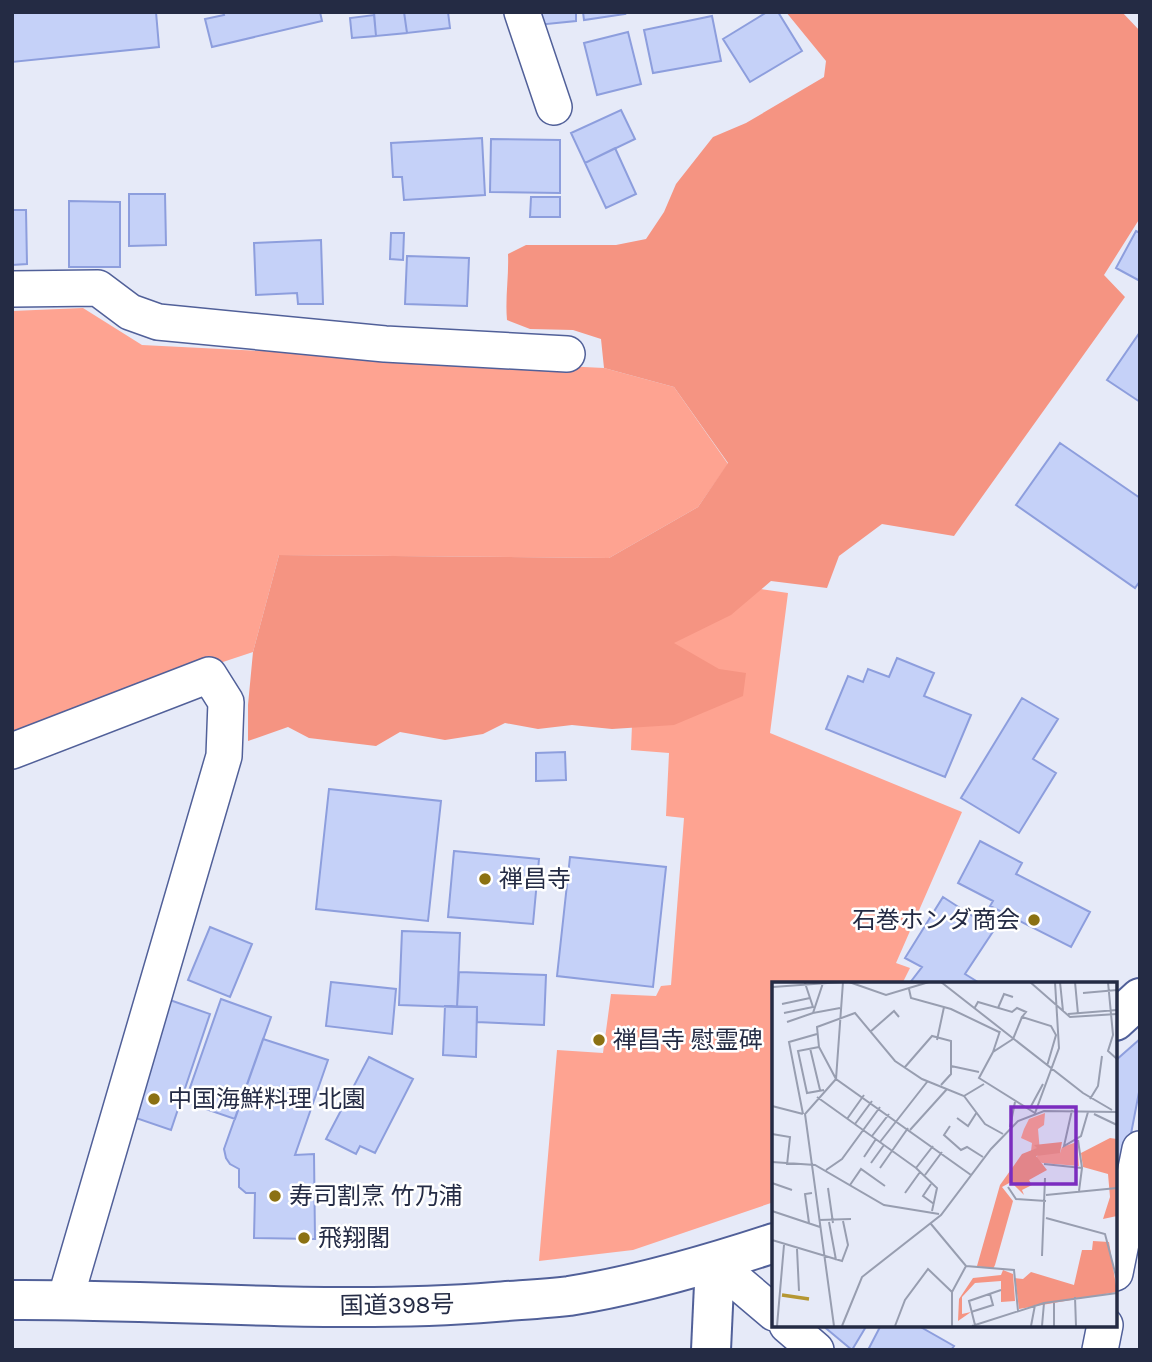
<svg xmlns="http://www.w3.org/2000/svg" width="1152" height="1362" viewBox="0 0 1152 1362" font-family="Karla,'Noto Sans JP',sans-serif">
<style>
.green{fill:#fea391}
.forest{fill:#f59482}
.building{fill:#c5d1f8;stroke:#8d9edd;stroke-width:2}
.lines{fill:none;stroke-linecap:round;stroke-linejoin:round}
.street-casing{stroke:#516099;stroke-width:38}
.secondary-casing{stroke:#516099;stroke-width:42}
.highway-casing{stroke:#516099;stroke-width:42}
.street{stroke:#fff;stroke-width:35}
.secondary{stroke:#fff;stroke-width:38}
.highway{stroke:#fff;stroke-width:38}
.poi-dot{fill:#8b7113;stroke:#fff;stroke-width:2.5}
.labels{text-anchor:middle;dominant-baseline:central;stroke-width:5;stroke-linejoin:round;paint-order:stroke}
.poi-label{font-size:24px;fill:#242b44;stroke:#fff;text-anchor:start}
.street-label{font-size:24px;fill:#242b44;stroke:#fff}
.inset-river{fill:none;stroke:#b59733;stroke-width:3.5}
.inset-road{fill:none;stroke:#989eb0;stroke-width:2}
.view{fill:#7b2cbf;fill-opacity:0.15;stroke:#7b2cbf;stroke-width:3.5}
.inset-edge{fill:none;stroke:#242b44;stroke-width:3.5}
</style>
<rect width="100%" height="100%" fill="#e6eaf8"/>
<path class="green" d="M 83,308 L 142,345 L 604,368 L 674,387 L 728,464 L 698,507 L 609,558 L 279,555 L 253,652 L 12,732 L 12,311 Z
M 638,571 L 788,593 L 770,733 L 962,812 L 896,963 L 910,968 L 902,984 L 774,984 L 774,1202 L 633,1250 L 539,1261 L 557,1050 L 603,1053 L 611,994 L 656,996 L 661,986 L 671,985 L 684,818 L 666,816 L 669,753 L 631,750 Z"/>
<path class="forest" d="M 786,12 L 1122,12 L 1140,31 L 1140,218 L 1104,275 L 1125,297 L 954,536 L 882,524 L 839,556 L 827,588 L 771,581 L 731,615 L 674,643 L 719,669 L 746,673 L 743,696 L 674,725 L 612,729 L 572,725 L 538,729 L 505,723 L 483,734 L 445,740 L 400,732 L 376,746 L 309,738 L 288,727 L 248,741 L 248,705 L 253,652 L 279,555 L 609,558 L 698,507 L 728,463 L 674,387 L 604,368 L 601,339 L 573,330 L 530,329 L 507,320 C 505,298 509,276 508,254 L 526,245 L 616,245 L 646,239 L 664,212 L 676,184 L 713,137 L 746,123 L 824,77 L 826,61 Z"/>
<path class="building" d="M 12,12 L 156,12 L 159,47 L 12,62 Z
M 223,12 L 320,12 L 322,21 L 212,47 L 205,19 L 224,15 Z
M 374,12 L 404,12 L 407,33 L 376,36 Z
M 404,12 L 448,12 L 450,28 L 407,33 Z
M 536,12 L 576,12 L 576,21 L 537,25 Z
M 583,12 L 624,12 L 625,14 L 584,20 Z
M 767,12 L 778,12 L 802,51 L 750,82 L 723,39 Z
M 374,15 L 376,36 L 352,38 L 350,18 Z
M 712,16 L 721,61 L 653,73 L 644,30 Z
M 628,32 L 641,84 L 597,95 L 584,43 Z
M 621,110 L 635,139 L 585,163 L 571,133 Z
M 482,138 L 485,195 L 404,200 L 402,177 L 393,177 L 391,143 Z
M 491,139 L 560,140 L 560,193 L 490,192 Z
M 615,148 L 636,194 L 606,208 L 585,163 Z
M 129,194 L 165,194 L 166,245 L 129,246 Z
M 531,197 L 560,197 L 560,217 L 530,217 Z
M 69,201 L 120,202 L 120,267 L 69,267 Z
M 12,210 L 26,210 L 27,264 L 12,265 Z
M 1136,231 L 1140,233 L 1140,281 L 1116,268 Z
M 391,233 L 404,233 L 403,260 L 390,259 Z
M 321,240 L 323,304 L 298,304 L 297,293 L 256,295 L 254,243 Z
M 407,256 L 469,258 L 467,306 L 405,304 Z
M 1140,332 L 1140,402 L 1107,380 Z
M 1060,443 L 1140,498 L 1140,581 L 1135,588 L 1016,505 Z
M 897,658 L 934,673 L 924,696 L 971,715 L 945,777 L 826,729 L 848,676 L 863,682 L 868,669 L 889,677 Z
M 1022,698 L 1058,719 L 1033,759 L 1056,773 L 1019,833 L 961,798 Z
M 565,752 L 566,780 L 536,781 L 536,753 Z
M 329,789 L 441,801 L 428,921 L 316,909 Z
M 980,841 L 1022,863 L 1016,874 L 1090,912 L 1071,947 L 990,906 L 993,901 L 958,883 Z
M 454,851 L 539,859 L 533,924 L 448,917 Z
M 570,857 L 666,867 L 653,987 L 557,976 Z
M 943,897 L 994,930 L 965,974 L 981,984 L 909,984 L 922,967 L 905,958 Z
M 210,927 L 252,944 L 230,997 L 188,980 Z
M 402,931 L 460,933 L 457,1007 L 399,1005 Z
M 459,972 L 546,975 L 544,1025 L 477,1022 L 477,1007 L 457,1007 Z
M 331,982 L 396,989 L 392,1034 L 326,1026 Z
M 167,999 L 210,1014 L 171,1130 L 127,1115 Z
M 221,999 L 271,1017 L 235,1119 L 185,1102 Z
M 445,1006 L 477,1007 L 476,1057 L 443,1055 Z
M 263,1039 L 328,1060 L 295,1155 L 314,1154 L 315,1239 L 254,1238 L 255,1193 L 246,1193 L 239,1187 L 239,1169 L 230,1164 L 226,1158 L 224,1149 Z
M 1140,1039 L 1140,1087 L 1125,1165 L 1115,1161 L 1115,1061 Z
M 369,1057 L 413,1079 L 375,1153 L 360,1146 L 356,1154 L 326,1139 Z
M 822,1325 L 867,1325 L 852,1350 Z
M 881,1325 L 917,1325 L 954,1346 L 951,1350 L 868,1350 Z"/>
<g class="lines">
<g class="street-casing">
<path id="street" d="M 522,12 L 554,107
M 12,289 L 98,288 L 130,312 L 158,322 L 385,344 L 567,354
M 12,751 L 209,675 L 226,702 L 224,756 L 65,1300
M 715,1263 L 774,1313
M 1115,1273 L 1140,1149
M 787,1325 L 816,1350
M 1100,1350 L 1105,1325"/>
</g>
<g class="secondary-casing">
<path id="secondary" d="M 711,1350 L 715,1263"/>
</g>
<g class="highway-casing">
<path id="highway" d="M 1115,1021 L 1140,998
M 12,1300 C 173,1299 334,1315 495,1302 C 519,1300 544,1299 569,1296 C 639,1285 707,1265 774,1243"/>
</g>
<use href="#street" class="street"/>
<use href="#secondary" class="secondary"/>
<use href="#highway" class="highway"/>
</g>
<g class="poi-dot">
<circle cx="485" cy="879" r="7"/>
<circle cx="1034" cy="920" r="7"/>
<circle cx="599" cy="1040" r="7"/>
<circle cx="154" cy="1099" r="7"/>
<circle cx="275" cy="1196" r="7"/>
<circle cx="304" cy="1238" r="7"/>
</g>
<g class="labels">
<g class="poi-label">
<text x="499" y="879">禅昌寺</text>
<text x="1020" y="920" text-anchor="end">石巻ホンダ商会</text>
<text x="613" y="1040">禅昌寺 慰霊碑</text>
<text x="168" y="1099">中国海鮮料理 北園</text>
<text x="289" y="1196">寿司割烹 竹乃浦</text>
<text x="318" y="1238">飛翔閣</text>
</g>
<g class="street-label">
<text transform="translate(397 1305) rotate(-1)">国道398号</text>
</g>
</g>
<g transform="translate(772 982)">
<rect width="345" height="345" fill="#e6eaf8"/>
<path d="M 273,131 L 272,143 L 266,147 L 268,170 L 259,169 L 260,161 L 249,156 L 252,147 L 257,137 ZM 305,160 L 307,184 L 270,181 L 263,176 L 269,171 L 288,171 L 290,165 Z" fill="#fea391"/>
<path d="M 338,156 L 345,157 L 345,234 L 331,237 L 338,215 L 336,192 L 311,185 L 309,171 ZM 290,160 L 288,171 L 264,174 L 275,188 L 257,198 L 260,203 L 250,208 L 252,213 L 239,200 L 230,205 L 241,219 L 223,283 L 221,287 L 205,284 L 228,203 L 250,172 L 265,166 L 262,163 ZM 321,259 L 337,260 L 345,310 L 247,327 L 243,296 L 251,297 L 259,290 L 302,303 L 310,268 L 320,268 ZM 231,288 L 241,292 L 243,319 L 229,320 L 229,299 L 203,301 L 190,315 L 190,332 L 199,330 L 186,339 L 187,317 L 201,296 L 229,293 Z" fill="#f59482"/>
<path class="inset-river" d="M 10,313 L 37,317"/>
<path class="inset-road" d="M 77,0 L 114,13 L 157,0M 169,0 L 311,111 L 340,128M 258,0 L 298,35 L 345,32M 288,0 L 291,29M 303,0 L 306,32M 336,0 L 341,53 L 336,69 L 345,77M 51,1 L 41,31 L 68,26M 1,5 L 69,0M 137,7 L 139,16 L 179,27 L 227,50M 311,11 L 345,8M 10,22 L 38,16M 226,26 L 232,12 L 241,15M 202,27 L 206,20 L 240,30 L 245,26 L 254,30 L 250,35 L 279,44 L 284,53 L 275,84M 12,31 L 41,25 L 33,1M 296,32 L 345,28M 15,40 L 41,31M 98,50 L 122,29 L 127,35M 241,57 L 221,70 L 207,96 L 263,131 L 287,66 L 283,0M 241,57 L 250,35M 165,58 L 172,25M 47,65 L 26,69 L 35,111 L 52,108M 38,66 L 48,108M 221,70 L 228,49M 179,84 L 207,90M 133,85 L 160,54 L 179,59 L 179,92 L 169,103M 192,114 L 212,102M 45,115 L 144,186 L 161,164M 318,117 L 326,104 L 330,74M 0,124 L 31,132M 258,126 L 271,102M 300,128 L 292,164 L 309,154 L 316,130M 31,132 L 17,60 L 45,52M 322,132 L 345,143M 185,136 L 196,144 L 205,130M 75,137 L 92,113M 83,142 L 100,119M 178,144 L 172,153 L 189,168 L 195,165 L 211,175M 238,145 L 243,120M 138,148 L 175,107M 0,152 L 18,155 L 15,183M 100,154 L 117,132M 306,158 L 310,186 L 307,209M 108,160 L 155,100M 92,175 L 104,157M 0,180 L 43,183 L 112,223 L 167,232M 99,181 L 112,163M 272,182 L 310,186M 108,186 L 136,146M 144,186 L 165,206 L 160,229M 54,188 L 70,177 L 108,125M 153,193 L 170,170M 199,193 L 64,97 L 47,65 L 45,45 L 83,31 L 123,79 L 150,97 L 192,114 L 213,142 L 231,152M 0,201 L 20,208M 159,202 L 151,214 L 162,222M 78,203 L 89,187 L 113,204M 236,205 L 244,217 L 274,219M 56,206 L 61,241M 133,211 L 148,190M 274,213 L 345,206M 0,229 L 48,245M 274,236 L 333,252 L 345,298M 47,238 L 79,237M 57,240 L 64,278M 37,241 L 33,212 L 40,211M 159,242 L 194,284 L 242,288 L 246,329M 0,258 L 70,279 L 76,263 L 71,239M 25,267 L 27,309M 270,274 L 273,196M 303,315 L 304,344M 282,319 L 282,344M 199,330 L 221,323 L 218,312M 203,343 L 197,319 L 229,308M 5,344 L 12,263M 62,344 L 33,132 L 64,97 L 71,0M 70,344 L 90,295 L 169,233 L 219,167 L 246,139 L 272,129 L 345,130M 123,344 L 133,318 L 156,287 L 180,310M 180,344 L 180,310 L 194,284M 200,344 L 272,321 L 345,311M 259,344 L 263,323M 270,344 L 272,321"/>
<path class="view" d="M 239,125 L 304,125 L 304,202 L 239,202 Z"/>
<rect width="345" height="345" class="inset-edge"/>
</g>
<rect width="1152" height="1362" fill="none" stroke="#242b44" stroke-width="28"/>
</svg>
